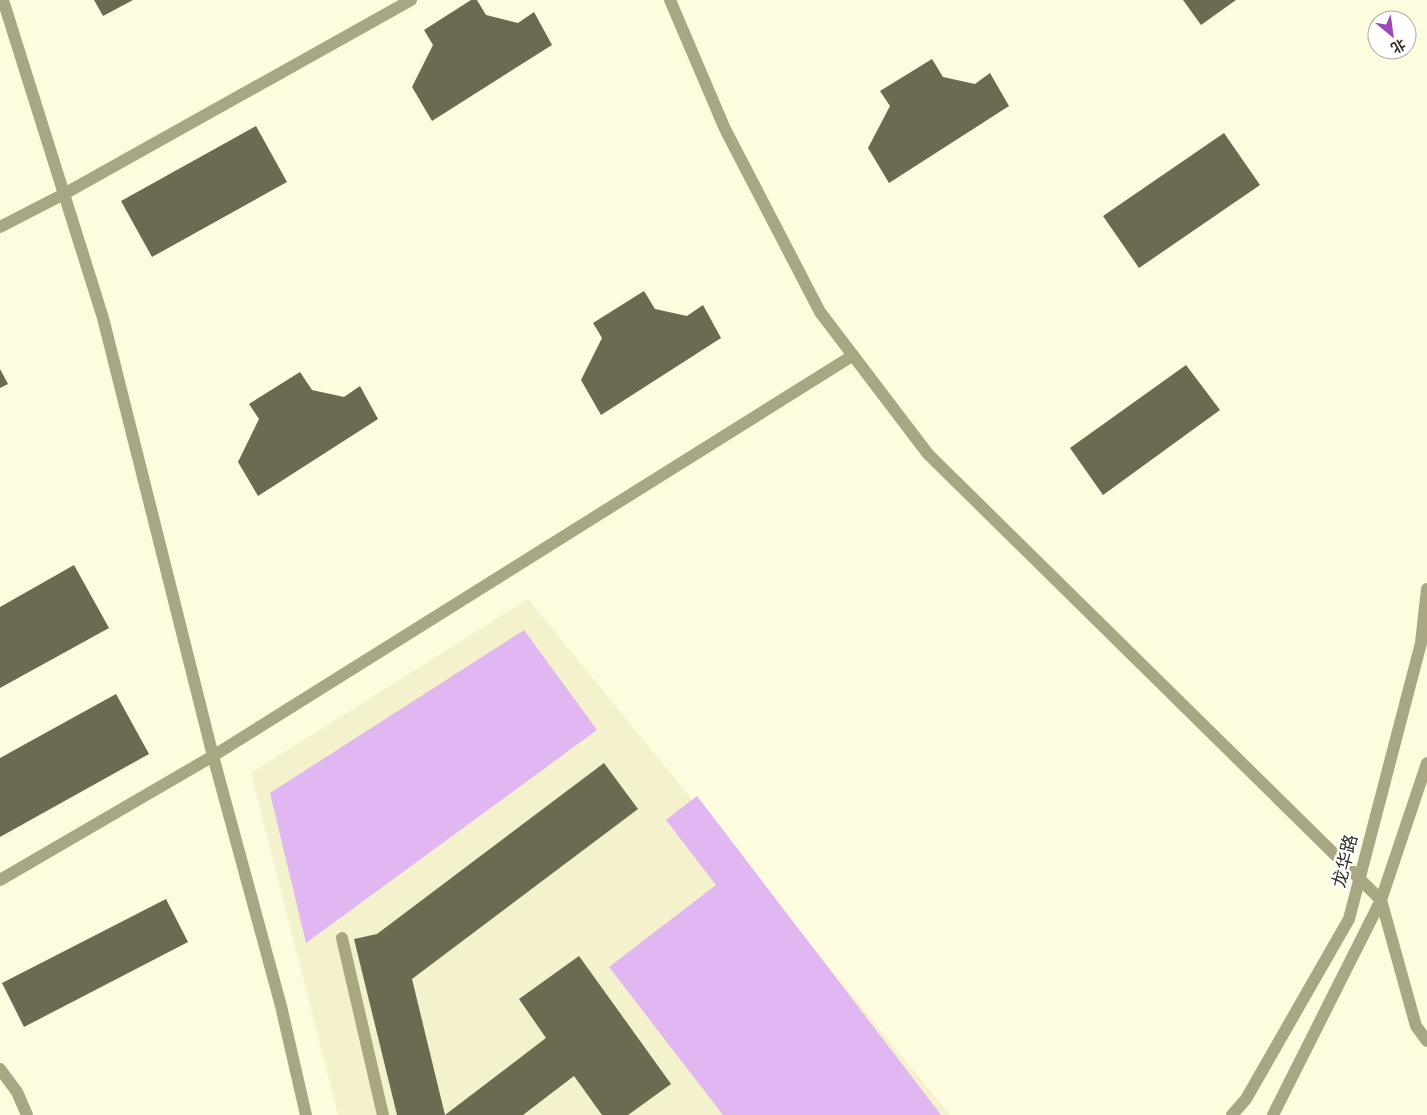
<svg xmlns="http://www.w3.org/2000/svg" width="1427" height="1115" viewBox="0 0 1427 1115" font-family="Figtree,'Noto Sans SC',sans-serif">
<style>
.built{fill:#f4f1cd}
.green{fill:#e1b7f2}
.building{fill:#6c6a50}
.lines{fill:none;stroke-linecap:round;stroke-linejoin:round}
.minor{stroke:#a9a783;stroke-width:12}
.tertiary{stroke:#a9a783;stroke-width:12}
.labels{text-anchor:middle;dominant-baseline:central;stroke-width:5;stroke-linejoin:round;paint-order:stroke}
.street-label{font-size:18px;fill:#333227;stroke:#fff}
</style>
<rect width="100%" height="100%" fill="#fefcde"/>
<path class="built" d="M 528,599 L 950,1115 L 338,1115 L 251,773 Z"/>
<path class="green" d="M 524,630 L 597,730 L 306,943 L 270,793 Z
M 697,796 L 941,1115 L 723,1115 L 609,967 L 716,885 L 666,820 Z"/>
<path class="building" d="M 94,0 L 133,0 L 103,16 Z
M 471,0 L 477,0 L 486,15 L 518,23 L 534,12 L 552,45 L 432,121 L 412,87 L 433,45 L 424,30 Z
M 1183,0 L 1236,0 L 1201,25 Z
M 932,59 L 943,77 L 975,84 L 990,73 L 1009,106 L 889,183 L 868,148 L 890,106 L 880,91 Z
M 256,126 L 287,182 L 152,257 L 121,201 Z
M 1224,133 L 1260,185 L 1139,268 L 1103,216 Z
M 644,291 L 655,309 L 687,316 L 703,305 L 721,338 L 601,415 L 581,380 L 602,338 L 593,323 Z
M 1186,365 L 1220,410 L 1103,495 L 1070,448 Z
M 0,369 L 8,384 L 0,388 Z
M 300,372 L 312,390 L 344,397 L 360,386 L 378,419 L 258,496 L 238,462 L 259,419 L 249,404 Z
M 74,565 L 109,628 L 0,688 L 0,607 Z
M 116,694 L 149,754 L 0,837 L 0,758 Z
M 604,763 L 638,809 L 412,979 L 445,1115 L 397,1115 L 354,939 L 377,934 Z
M 166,899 L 188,942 L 24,1027 L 2,983 Z
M 579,956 L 671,1084 L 628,1115 L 602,1115 L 574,1076 L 523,1115 L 445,1115 L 546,1038 L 519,999 Z"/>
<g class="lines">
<path class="minor" d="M 3,0 L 103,318 L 213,756 L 281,1006 L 306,1115
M 342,938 L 383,1115
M 0,1069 L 17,1092 L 27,1115"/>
<path class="tertiary" d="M 670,0 L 725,129 L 820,312 L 928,454 L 1381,900 L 1416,1026 L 1427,1041
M 0,227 L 64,194 L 411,0
M 0,880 L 213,756 L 852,356
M 1232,1115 L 1246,1099 L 1349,919 L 1421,643 L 1427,589
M 1273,1115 L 1381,900 L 1427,763"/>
</g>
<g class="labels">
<g class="street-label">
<text transform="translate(1345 861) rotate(-76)">龙华路</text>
</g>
</g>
<g transform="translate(1392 35) rotate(151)"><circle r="24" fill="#ffffff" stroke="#adada9"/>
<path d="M0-4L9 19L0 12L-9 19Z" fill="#9b49b8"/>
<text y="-8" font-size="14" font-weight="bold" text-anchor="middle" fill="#333227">北</text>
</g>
</svg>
